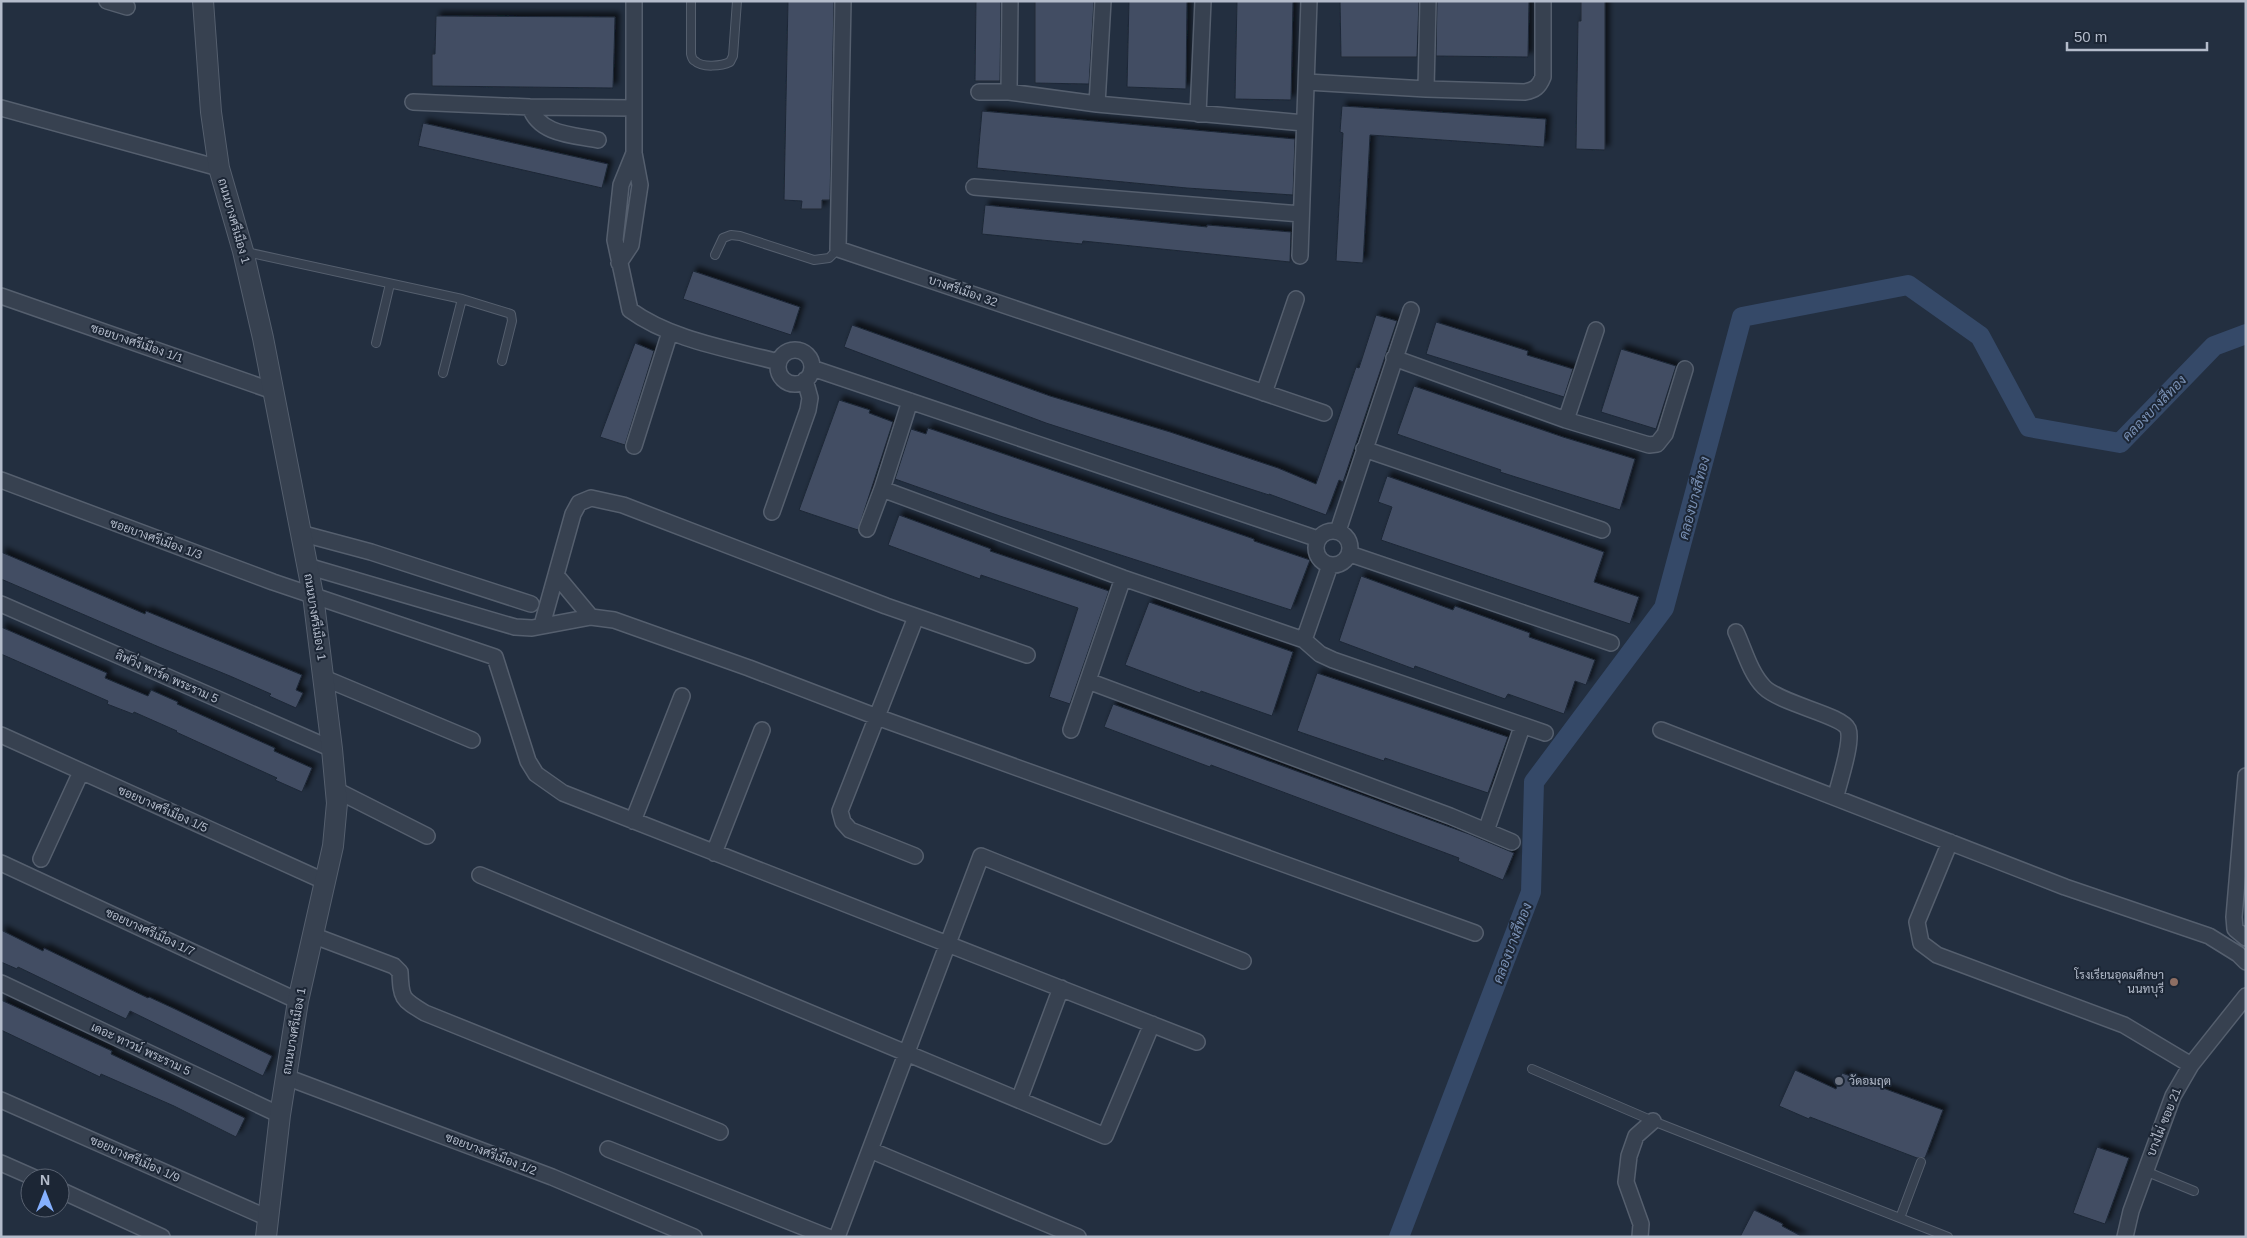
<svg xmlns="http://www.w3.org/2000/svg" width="2247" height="1238" viewBox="0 0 2247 1238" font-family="Helvetica,Sarabun,sans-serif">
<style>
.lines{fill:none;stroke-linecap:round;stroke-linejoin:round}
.canal{stroke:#354968;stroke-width:20}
.building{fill:#424e63;stroke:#1e2837;filter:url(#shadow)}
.service-casing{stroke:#555f6e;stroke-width:10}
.minor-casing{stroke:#555f6e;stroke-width:18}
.tertiary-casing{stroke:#555f6e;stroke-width:22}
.service{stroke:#374150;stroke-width:8}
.minor{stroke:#374150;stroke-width:15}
.tertiary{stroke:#374150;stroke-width:20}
.education-dot{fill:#8d6e63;stroke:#1c2635;stroke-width:2}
.worship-dot{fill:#6b7280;stroke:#1c2635;stroke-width:2}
.labels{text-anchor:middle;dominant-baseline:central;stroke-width:4;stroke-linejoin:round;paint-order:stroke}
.street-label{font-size:12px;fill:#b4bccb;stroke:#1c2635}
.poi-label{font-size:12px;fill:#b4bccb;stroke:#1c2635;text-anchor:end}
.water-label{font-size:14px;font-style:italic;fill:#7990b4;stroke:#1c2635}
</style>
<defs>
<filter id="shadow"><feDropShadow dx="4.5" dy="-4.5" stdDeviation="2.5" flood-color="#0009"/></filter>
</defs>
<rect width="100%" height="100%" fill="#232f40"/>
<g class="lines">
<path class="canal" d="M 1399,1237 L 1531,892 L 1534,782 L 1664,608 L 1742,317 L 1908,285 L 1980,336 L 2029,427 L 2120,443 L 2214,346 L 2246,334"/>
</g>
<path class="building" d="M 788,1 L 834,1 L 830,200 L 822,200 L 822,209 L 801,209 L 802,201 L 784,200 Z
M 976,1 L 1001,1 L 1000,81 L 975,81 Z
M 1035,1 L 1094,1 L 1089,84 L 1035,83 Z
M 1129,1 L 1187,1 L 1186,89 L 1127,87 Z
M 1237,1 L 1293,1 L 1291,100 L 1235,99 Z
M 1340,1 L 1419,1 L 1417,57 L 1341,57 Z
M 1437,1 L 1529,1 L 1528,57 L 1436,56 Z
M 1581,1 L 1605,1 L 1605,150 L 1576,149 L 1578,21 L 1581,21 Z
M 436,16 L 615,17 L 613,88 L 432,86 L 432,54 L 435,54 Z
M 1342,106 L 1546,119 L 1544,147 L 1370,135 L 1363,263 L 1336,261 L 1343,133 L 1340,132 Z
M 982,111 L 1295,139 L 1293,195 L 1187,188 L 977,168 Z
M 423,123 L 608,164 L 602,188 L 418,146 Z
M 985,205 L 1207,227 L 1207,225 L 1291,232 L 1290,262 L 1083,241 L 1082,244 L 982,234 Z
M 693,271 L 800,307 L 791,335 L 683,299 Z
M 1376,315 L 1397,321 L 1343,482 L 1339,480 L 1326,515 L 1269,494 L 1269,495 L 1046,423 L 844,347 L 852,325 L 1050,396 L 1170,432 L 1278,468 L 1316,484 L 1356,367 L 1359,368 Z
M 1436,322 L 1528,351 L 1527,355 L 1573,369 L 1564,397 L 1426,354 Z
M 635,343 L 654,351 L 625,445 L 600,437 Z
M 1621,349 L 1676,366 L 1656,429 L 1601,412 Z
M 1414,386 L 1563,437 L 1635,459 L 1620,510 L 1500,472 L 1501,470 L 1397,434 Z
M 839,400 L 870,410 L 869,413 L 893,422 L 858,530 L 799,510 Z
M 928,428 L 1254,539 L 1254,541 L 1310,560 L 1291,610 L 1000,516 L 895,479 L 911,429 L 926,434 Z
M 1387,476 L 1604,552 L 1594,582 L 1639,597 L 1630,624 L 1381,540 L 1392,507 L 1378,502 Z
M 899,515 L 991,549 L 990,551 L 1109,591 L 1070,704 L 1049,697 L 1078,608 L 981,575 L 980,579 L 888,545 Z
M 1,552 L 145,614 L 146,611 L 302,675 L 296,690 L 303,693 L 296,708 L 269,696 L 271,694 L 230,676 L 159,647 L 1,579 Z
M 1361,576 L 1453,610 L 1455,606 L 1530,633 L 1529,637 L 1595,660 L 1586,685 L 1575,681 L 1564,714 L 1508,694 L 1505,699 L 1415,666 L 1414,669 L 1339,641 Z
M 1149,602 L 1293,652 L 1272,716 L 1201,691 L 1200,693 L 1125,665 Z
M 1,627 L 107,673 L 105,678 L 148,696 L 151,690 L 178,702 L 177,704 L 275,748 L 274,751 L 312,768 L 302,792 L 275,780 L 277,778 L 176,732 L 177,731 L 134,712 L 133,714 L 107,704 L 108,701 L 1,654 Z
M 1317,673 L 1508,737 L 1488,793 L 1385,758 L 1384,761 L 1297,731 Z
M 1113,704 L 1469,834 L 1514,853 L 1503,880 L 1458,861 L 1459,858 L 1211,765 L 1210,767 L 1104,727 Z
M 1,930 L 43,951 L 44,948 L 148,998 L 149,997 L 175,1009 L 272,1056 L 263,1076 L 130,1011 L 126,1019 L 18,967 L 17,969 L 1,962 Z
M 1,1000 L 112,1051 L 111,1054 L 245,1118 L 236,1137 L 174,1106 L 101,1074 L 100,1077 L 1,1030 Z
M 1795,1070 L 1836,1089 L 1842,1073 L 1943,1110 L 1925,1158 L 1917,1158 L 1810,1117 L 1809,1119 L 1779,1106 Z
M 2097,1147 L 2129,1158 L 2105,1224 L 2073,1213 Z
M 1754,1210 L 1783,1224 L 1782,1226 L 1803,1237 L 1740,1237 Z"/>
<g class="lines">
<g class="service-casing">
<path id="service" d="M 691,1 L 691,54 C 692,57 692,60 695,61 C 702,68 722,66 730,62 L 733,56 L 737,1
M 246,252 L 462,299 L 443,373
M 715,255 L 723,238 L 731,235 L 740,236 L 814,260 L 829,258 L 838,249
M 462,299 L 511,314 L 512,321 L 502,361
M 376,343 L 390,284
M 1532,1069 L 1653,1121 L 1948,1237
M 2145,1171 L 2194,1191
M 1900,1218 L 1921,1162"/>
</g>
<g class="minor-casing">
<path id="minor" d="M 107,1 L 127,7
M 843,1 L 838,249 L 1324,413
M 1307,82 L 1426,89 L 1525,92 C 1535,90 1539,87 1543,77 L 1543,1
M 1426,89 L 1428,1
M 979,92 L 1009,92 L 1097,104 L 1304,123
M 1009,92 L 1010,1
M 413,102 L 530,107 L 634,108
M 1097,104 L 1103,1
M 530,107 C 539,135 574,135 598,140
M 1,108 L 219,168
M 1198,114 L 1203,1
M 634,153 L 621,185 L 615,240 L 630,310 C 671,340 730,349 778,362
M 974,187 L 1301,214
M 1300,256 L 1309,1
M 619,263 L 631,245 L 640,185 L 634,153 L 634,1
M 1,296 L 273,391
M778 367a17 17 0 1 1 34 0a17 17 0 1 1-34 0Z
M 1394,358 L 1566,420 L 1649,445 L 1657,444 L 1665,434 L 1685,369
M 812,368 L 1318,539
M 1264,393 L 1296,299
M 1566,420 L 1596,330
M 634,446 L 670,332
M 1364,449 L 1602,530
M 1,480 L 273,582 L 495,657 L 528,761 L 536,774 L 563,793 L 1197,1042
M 882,489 L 1123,578 L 1304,640 L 1320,654 L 1333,660 L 1545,733
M 772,512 L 808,410 L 810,398 L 805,380
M 867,529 L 882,489 L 910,401
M1316 548a17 17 0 1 1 34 0a17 17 0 1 1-34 0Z
M 1338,531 L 1411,310
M 300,533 L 371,552 L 531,604
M 1350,554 L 1611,643
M 307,566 L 515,627 L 532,628 L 591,617 L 614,620 L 749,668 L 877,717 L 1475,933
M 556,575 L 591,617
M 1,604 L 332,749
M 542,625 L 573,514 L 579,503 L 591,498 L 623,505 L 886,606 L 1027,655
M 1736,632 C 1744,649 1750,673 1764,687 C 1781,704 1842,715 1848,729 C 1853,742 1839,782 1836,796
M 1304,640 L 1330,565
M 324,678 L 472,740
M 1088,681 L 1450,816 L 1512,842
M 1071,730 L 1123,578
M 1661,730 L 2065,887 L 2209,936 L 2238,954 L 2246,962
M 1,735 L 326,882
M 2246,776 L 2234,917 L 2235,929 L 2246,938
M 336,790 L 427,836
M 633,821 L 682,696
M 1486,831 L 1522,727
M 1950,842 L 1917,922 L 1921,943 L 1937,955 L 2124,1025 L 2191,1065
M 714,853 L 762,730
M 915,856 L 850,830 L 843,822 L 840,811 L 916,617
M 41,859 L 81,772
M 1,863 L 298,1001
M 480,875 L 1105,1136 L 1152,1024
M 312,935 L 394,966 L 400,972 C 401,999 402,999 425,1013 L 720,1132
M 1,983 L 280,1115
M 286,1077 L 552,1177 L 694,1237
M 1,1100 L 268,1218
M 1019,1100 L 1061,988
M 608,1149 L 828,1237
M 870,1150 L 1078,1237
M 1,1163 L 35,1178
M 60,1190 L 162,1237
M 837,1237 L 981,856 L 1243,961
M 1640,1237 L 1641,1224 L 1626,1182 L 1629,1156 L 1636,1136 L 1653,1121
M 2125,1237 L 2131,1211 L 2173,1096 L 2191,1065 L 2246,996"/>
</g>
<g class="tertiary-casing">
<path id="tertiary" d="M 203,1 L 211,112 L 219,168 L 243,251 L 263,338 L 313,595 L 332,749 L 337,803 L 333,846 L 298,1001 L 280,1115 L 266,1237"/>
</g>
<use href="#service" class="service"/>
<use href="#minor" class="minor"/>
<use href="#tertiary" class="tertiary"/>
</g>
<circle class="education-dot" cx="2174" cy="982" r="5"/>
<circle class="worship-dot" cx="1839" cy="1081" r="5"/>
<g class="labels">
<g class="street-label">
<text transform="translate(234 221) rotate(74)">ถนนบางศรีเมือง 1</text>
<text transform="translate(963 291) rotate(19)">บางศรีเมือง 32</text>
<text transform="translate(137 343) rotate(19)">ซอยบางศรีเมือง 1/1</text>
<text transform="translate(156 539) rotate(20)">ซอยบางศรีเมือง 1/3</text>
<text transform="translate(315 617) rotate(81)">ถนนบางศรีเมือง 1</text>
<text transform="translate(167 677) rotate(24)">ลิฟวิ่ง พาร์ค พระราม 5</text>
<text transform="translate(163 809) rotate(24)">ซอยบางศรีเมือง 1/5</text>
<text transform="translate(150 932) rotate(25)">ซอยบางศรีเมือง 1/7</text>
<text transform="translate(294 1031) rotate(-80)">ถนนบางศรีเมือง 1</text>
<text transform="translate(141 1049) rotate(25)">เดอะ ทาวน์ พระราม 5</text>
<text transform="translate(2164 1122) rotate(-68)">บางไผ่ ซอย 21</text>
<text transform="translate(491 1154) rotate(21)">ซอยบางศรีเมือง 1/2</text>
<text transform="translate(135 1159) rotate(24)">ซอยบางศรีเมือง 1/9</text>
</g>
<g class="poi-label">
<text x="2164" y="975">โรงเรียนอุดมศึกษา<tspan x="2164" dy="14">นนทบุรี</tspan></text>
<text x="1849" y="1081" text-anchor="start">วัดอมฤต</text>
</g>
<g class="water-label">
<text transform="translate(2154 408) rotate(-46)">คลองบางสีทอง</text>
<text transform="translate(1694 498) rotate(-75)">คลองบางสีทอง</text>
<text transform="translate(1512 943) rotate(-69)">คลองบางสีทอง</text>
</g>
</g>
<rect width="2247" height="1238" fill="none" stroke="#b4bccb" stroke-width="5"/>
<g transform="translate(45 1193)"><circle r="24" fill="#1c2635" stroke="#596271"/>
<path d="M0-4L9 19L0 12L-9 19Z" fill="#85b0fe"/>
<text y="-8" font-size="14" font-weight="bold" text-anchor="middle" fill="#b4bccb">N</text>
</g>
<path d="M2067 42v8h140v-8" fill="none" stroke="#b4bccb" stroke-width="2.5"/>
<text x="2074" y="42" font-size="15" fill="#b4bccb" stroke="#1c2635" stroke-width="4" paint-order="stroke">50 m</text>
</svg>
